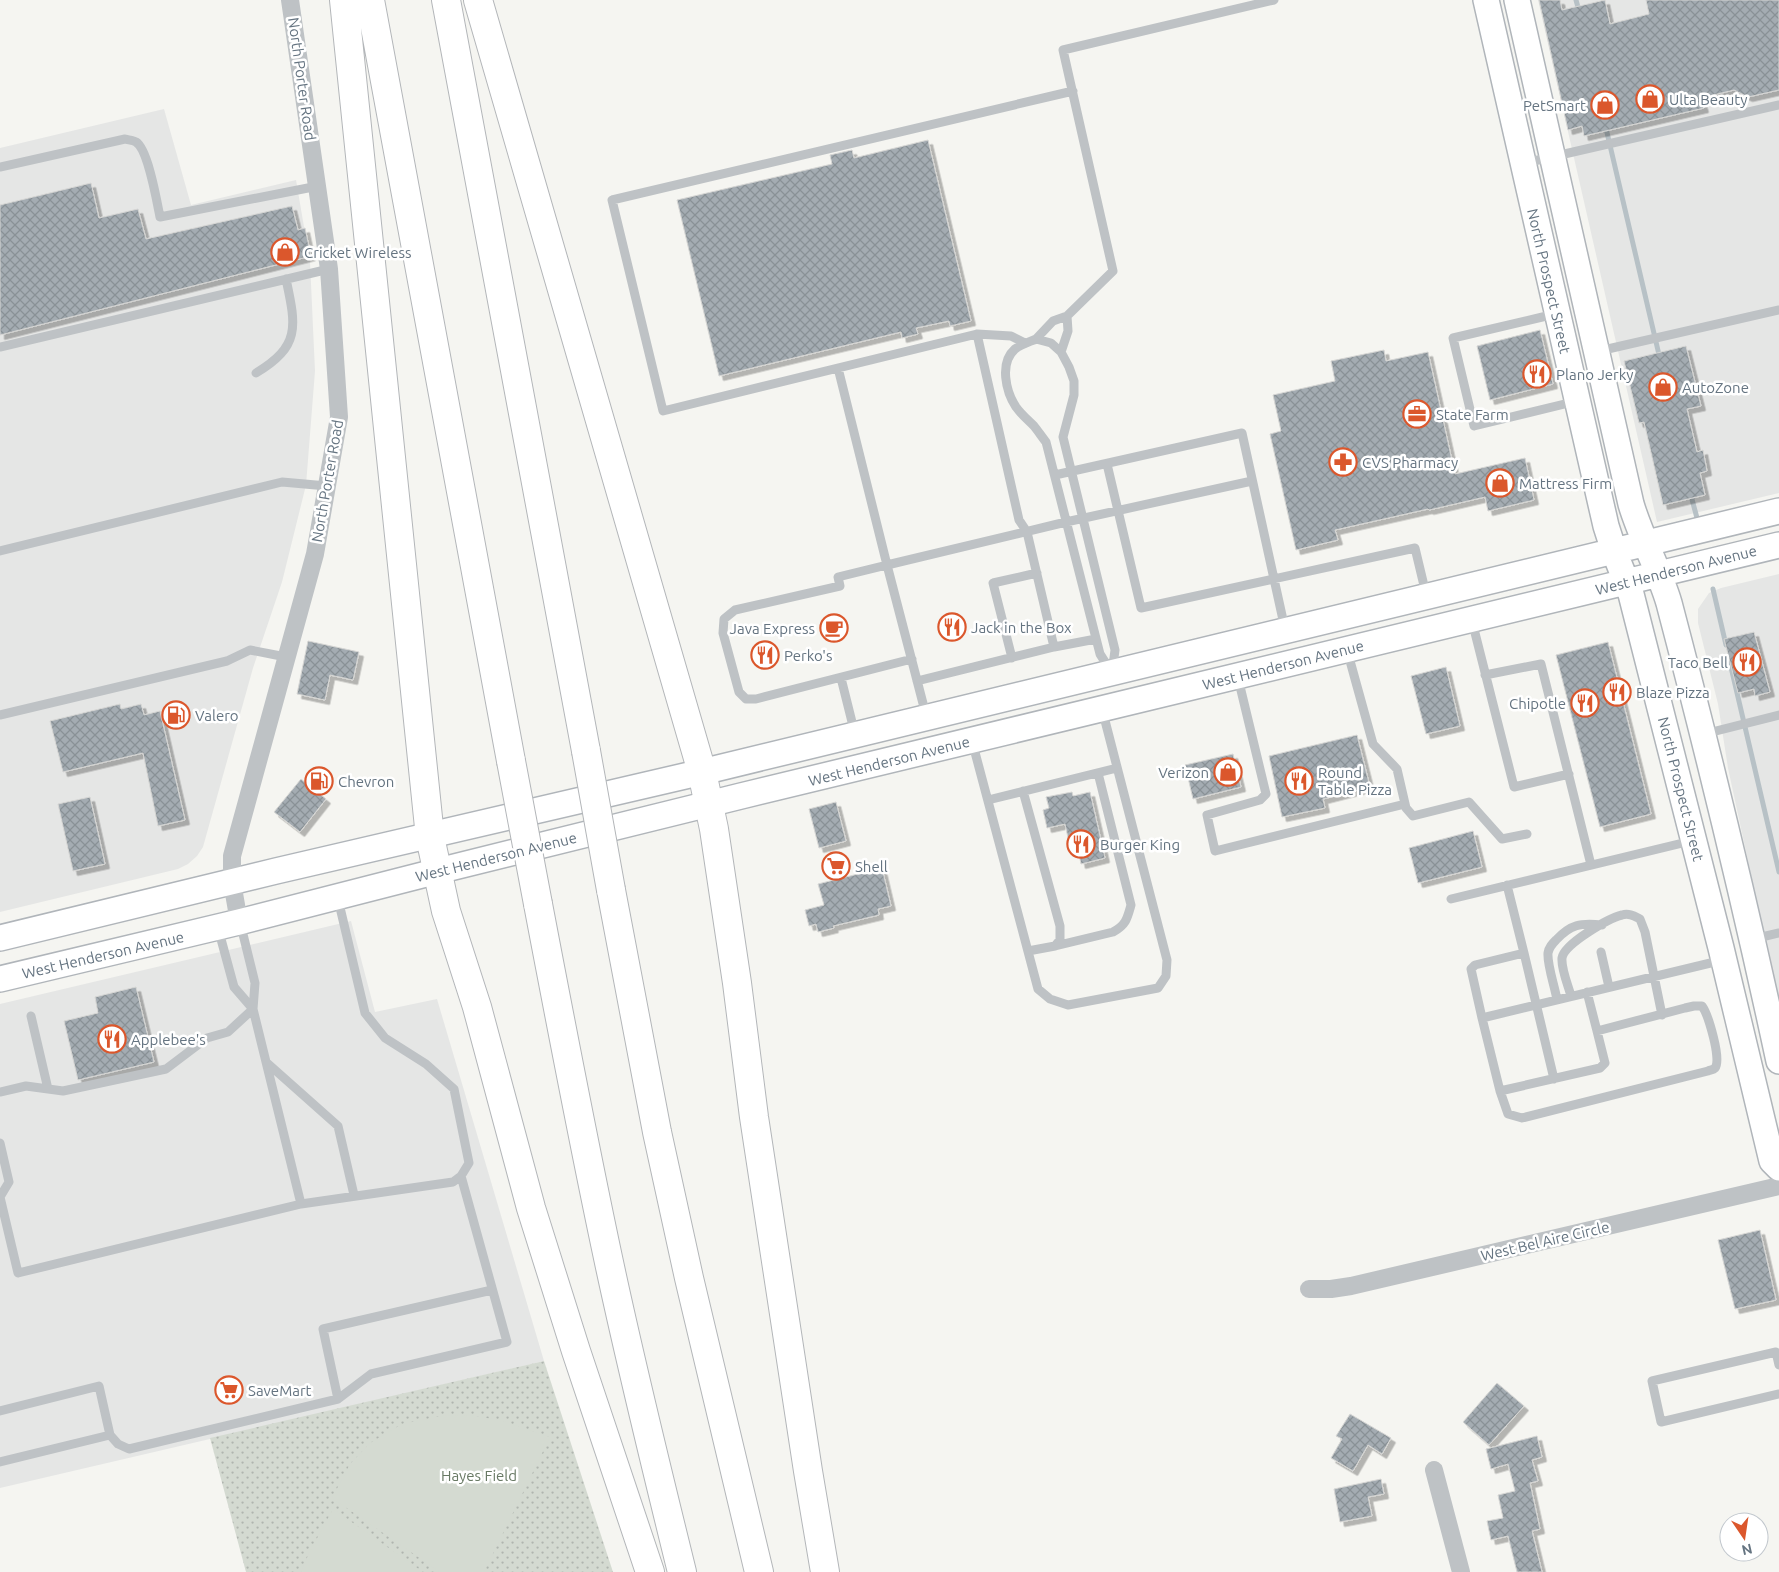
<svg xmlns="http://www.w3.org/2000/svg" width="1779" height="1572" viewBox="0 0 1779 1572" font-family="Ubuntu,sans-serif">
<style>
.built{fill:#e5e6e5}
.grass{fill:url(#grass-dots)}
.garden{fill:#d4dad1}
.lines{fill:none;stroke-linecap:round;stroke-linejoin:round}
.stream{stroke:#b7c1c6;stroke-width:5}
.building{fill:url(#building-cross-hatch);stroke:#d6d6d4;filter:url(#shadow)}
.secondary-casing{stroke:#b0b5ba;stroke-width:28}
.highway-casing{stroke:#b3b6b9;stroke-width:30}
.lane{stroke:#bec2c5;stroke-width:9}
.street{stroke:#bec2c5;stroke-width:18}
.secondary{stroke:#fff;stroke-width:25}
.highway{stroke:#fff;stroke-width:28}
.highway-bridge-casing{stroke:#b3b6b9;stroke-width:30;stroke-linecap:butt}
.highway-bridge{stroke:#fff;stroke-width:28}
.labels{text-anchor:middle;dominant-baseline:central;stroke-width:5;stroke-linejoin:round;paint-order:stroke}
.street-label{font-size:15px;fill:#657481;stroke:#fff}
.poi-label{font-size:15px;fill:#657481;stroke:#fff;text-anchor:start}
.park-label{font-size:15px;fill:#687964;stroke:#fff}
</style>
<defs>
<pattern id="grass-dots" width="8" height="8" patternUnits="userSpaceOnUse" patternTransform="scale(1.25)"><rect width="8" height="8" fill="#d4dad1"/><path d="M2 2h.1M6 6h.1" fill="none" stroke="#b0b5af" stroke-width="1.8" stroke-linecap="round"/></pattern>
<pattern id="building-cross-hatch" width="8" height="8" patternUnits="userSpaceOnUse" patternTransform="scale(1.25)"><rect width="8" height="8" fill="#a4acb2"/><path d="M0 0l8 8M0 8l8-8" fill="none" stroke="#899196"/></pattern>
<filter id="shadow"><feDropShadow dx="4.5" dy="4.5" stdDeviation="0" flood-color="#0004"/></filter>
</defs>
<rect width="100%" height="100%" fill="#f5f5f1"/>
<path class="built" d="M 1538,0 L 1779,0 L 1779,493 L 1657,522 Z
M 164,109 L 191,205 L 296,180 L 310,262 L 315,371 L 306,485 L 282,582 L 253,668 L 203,847 L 197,856 L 188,864 L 178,869 L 0,912 L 0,148 Z
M 1779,574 L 1779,1005 L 1728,768 L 1718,704 L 1698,623 L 1698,609 L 1709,593 L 1721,588 Z
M 351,921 L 375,1012 L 437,999 L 544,1361 L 0,1488 L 0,1004 Z"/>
<path class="grass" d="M 544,1361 L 613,1572 L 246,1572 L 210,1438 Z"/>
<path class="garden" d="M 446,1415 L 476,1416 L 503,1421 L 550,1437 L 484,1572 L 440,1572 L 332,1498 L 350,1464 L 370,1443 L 402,1424 Z
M 333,1509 L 423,1572 L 301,1572 L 309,1553 Z"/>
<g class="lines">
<path class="stream" d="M 1576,0 L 1579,11
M 1605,124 L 1660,359
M 1690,492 L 1697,518
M 1713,589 L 1726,645
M 1730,663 L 1779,872"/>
</g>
<path class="building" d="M 1539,0 L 1560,0 L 1562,10 L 1605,0 L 1610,24 L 1649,14 L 1646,0 L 1779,0 L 1779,90 L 1748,97 L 1734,90 L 1701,98 L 1704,108 L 1584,136 L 1582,126 L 1568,130 Z
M 928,140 L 971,321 L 950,326 L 949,321 L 916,328 L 918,334 L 902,338 L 901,332 L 719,376 L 677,200 L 832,164 L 830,155 L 852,150 L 854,158 Z
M 91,183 L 99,218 L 138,209 L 146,239 L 292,206 L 298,230 L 305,228 L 311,256 L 0,335 L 0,205 Z
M 1540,330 L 1553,384 L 1490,400 L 1477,346 Z
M 1686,346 L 1701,406 L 1687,409 L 1697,452 L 1703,450 L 1707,471 L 1700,473 L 1705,495 L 1663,505 L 1644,422 L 1639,423 L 1624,361 Z
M 1384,350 L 1386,361 L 1428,352 L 1455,474 L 1525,458 L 1534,500 L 1488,511 L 1485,497 L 1429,510 L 1428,509 L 1335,530 L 1338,540 L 1296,550 L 1270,434 L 1281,431 L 1273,395 L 1335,381 L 1331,361 Z
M 1754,632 L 1770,692 L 1755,696 L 1754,689 L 1738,693 L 1724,639 Z
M 308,641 L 359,652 L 353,680 L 330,675 L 325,700 L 297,694 Z
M 1608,642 L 1651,814 L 1600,827 L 1556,655 Z
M 1446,667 L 1460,726 L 1426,734 L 1411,676 Z
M 120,704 L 121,709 L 141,704 L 144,715 L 160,711 L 185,820 L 158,826 L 143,753 L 63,772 L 50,721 Z
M 1357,735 L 1370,787 L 1323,799 L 1325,808 L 1282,817 L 1269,756 Z
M 1233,754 L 1241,787 L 1193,799 L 1185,765 Z
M 301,779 L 326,799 L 300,832 L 274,812 Z
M 1072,792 L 1073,796 L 1090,792 L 1105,858 L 1081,864 L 1077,845 L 1070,847 L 1065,824 L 1047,828 L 1043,810 L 1049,808 L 1046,797 Z
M 90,797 L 105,864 L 73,871 L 58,804 Z
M 836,802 L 846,841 L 819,848 L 809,809 Z
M 1473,831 L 1482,867 L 1418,883 L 1409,848 Z
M 882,868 L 891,906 L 878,909 L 879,915 L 833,926 L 834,928 L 818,932 L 816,924 L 809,926 L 805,910 L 824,905 L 818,884 Z
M 136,987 L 154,1062 L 78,1080 L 64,1021 L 98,1013 L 95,997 Z
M 1760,1230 L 1776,1300 L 1735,1309 L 1718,1240 Z
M 1497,1383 L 1524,1406 L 1489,1445 L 1463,1422 Z
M 1350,1414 L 1391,1438 L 1382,1454 L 1368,1445 L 1353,1471 L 1331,1458 L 1342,1439 L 1336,1436 Z
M 1537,1436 L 1542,1457 L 1532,1460 L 1538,1481 L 1530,1483 L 1540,1529 L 1532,1531 L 1542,1572 L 1517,1572 L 1508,1536 L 1491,1540 L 1487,1521 L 1503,1518 L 1498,1495 L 1515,1491 L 1508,1464 L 1491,1469 L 1486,1449 Z
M 1381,1479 L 1384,1494 L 1368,1497 L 1372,1516 L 1340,1522 L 1334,1489 Z"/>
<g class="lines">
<g class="secondary-casing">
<path id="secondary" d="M 1486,0 L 1606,526 L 1614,551 L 1631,594 L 1721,948 L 1772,1161 L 1779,1168
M 1517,0 L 1631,504 C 1641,538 1659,569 1669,603 C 1709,755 1746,907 1779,1061
M 0,938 L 276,871 L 702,772 L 1779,511
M 0,979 L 239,922 L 438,871 L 741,796 L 1779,545"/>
</g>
<g class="highway-casing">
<path id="highway" d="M 344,0 L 430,837 L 446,911 L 477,1007 L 531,1208 L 576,1351 L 650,1572
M 370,0 L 511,761
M 446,0 L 586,751
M 478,0 L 702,772 L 714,829 L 737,983 L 754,1117 L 808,1471 L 825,1572
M 611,890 L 657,1132 L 689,1278 L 759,1572
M 538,904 C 561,1025 584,1146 610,1267 C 632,1369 657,1471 682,1572"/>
</g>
<path class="lane" d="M 1525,163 L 1779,105
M 0,167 L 125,139 C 128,140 133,140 136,142 C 148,149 157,202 160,217 L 318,186
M 1555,314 L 1453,338 L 1474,426 L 1577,401
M 977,334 L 1019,520 L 1027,532 L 1054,647
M 1036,339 L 1051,343 L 1061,352 L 1069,367 L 1074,381 L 1074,395 L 1063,437 L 1115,650 L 1112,673 L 1100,654 L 1046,442 C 1042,437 1038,431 1034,426 C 1028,420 1021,414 1016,407 C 1006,392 999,363 1015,349 C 1022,344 1029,342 1036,339 Z
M 1036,339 L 1053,321 L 1067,316 L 1113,271 L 1063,50 L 1274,0
M 1025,343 L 1011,336 L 977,334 L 663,411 L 612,200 L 1073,91
M 0,347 L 329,269
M 1599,351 L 1779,310
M 1061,352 L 1068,331 L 1067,316
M 838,368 L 887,565 L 838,577 L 840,586 L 735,610 L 724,619 L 723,633 L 739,692 L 746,699 L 756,699 L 912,659
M 256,373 C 301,346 296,326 286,279
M 1107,464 L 1141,608 L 1415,548 L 1426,594
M 1055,475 L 1242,433 L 1285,629
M 0,551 L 282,482 L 327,486
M 1472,621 L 1514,787 L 1569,774
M 1347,650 L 1373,744 L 1397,769 L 1406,808 L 1413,816 L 1469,802 L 1502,839 L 1527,834
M 1012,658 L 993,583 L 1037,573
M 1485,675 L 1541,664 L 1591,865
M 841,678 L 855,734
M 1238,678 L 1266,794 L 1260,800 L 1207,815 L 1215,851 L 1405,804
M 917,681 L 1054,647 L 1096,639
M 0,715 L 227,661 L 250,650 L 286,657
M 926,715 L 887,565 L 1066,522 L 1252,481
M 1704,734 L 1779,715
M 972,741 L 1038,989 L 1050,999 L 1068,1005 L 1158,988 L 1166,976 L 1167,960 L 1102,709
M 1023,791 L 1060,926 L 1060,940 L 1055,946 L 1028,951
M 988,800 L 1117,768
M 1507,885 L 1524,953
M 1451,899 L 1691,841
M 218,928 L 234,987 L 253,1009
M 1753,939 L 1779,933
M 1055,946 L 1113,932 C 1126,925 1127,919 1131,905 L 1098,773
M 1601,952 L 1609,987
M 1571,996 C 1568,985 1561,969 1562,958 C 1564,944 1609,918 1622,915 C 1629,913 1634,916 1640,919 L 1645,932 L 1662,1015
M 1557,1000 C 1555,987 1547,965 1548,953 C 1549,947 1552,944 1556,940 C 1571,924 1580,923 1602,925
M 31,1016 L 48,1089
M 1482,1018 L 1500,1091 L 1600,1068 L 1605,1063 L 1597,1031
M 266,1062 L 338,1126 L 354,1195
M 1554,1079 L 1524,953 L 1475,965 L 1471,969 L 1482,1018 L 1723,960
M 1500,1091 L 1508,1114 L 1522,1118 L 1708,1071 C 1710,1070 1713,1070 1715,1068 C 1722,1060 1708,1014 1702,1006 L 1694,1006 L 1685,1008 L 1597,1031 L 1587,992
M 0,1092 L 26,1086 L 63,1091 L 166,1069 L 207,1038 L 228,1032 L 253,1009
M 0,1143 L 9,1182 L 0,1197
M 0,1197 L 18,1273 L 301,1204 L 253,1009 L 255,983 L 240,922
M 301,1204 L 453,1182 L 461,1176 L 469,1163 L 454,1089 L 426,1064 L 385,1038 L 365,1013 L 338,899
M 1779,1365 L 1776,1352 L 1652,1381 L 1661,1422 L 1779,1394
M 338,1399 L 323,1329 L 492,1290
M 0,1411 L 99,1386 L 110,1435
M 0,1462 L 110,1435 L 118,1444 L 129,1449 L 338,1399 L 371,1374 L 507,1342 L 461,1176"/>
<path class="street" d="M 239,922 L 232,882 L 232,856 L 315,554 L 339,417 L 329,269 L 290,0
M 1309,1289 L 1331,1289 L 1351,1286 L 1779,1186
M 1434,1470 L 1461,1572"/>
<use href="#secondary" class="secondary"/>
<use href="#highway" class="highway"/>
<g class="highway-bridge-casing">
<path id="highway-bridge" d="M 586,751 L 611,890
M 511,761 L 538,904"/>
</g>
<use href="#highway-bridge" class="highway-bridge"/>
</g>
<defs>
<g id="shop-ring" transform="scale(1.4375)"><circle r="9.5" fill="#fff" stroke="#db572c" stroke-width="1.5"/><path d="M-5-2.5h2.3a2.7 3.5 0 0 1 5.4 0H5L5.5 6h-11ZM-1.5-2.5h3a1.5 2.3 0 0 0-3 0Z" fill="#db572c"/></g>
<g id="restaurant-ring" transform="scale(1.4375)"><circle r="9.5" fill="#fff" stroke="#db572c" stroke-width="1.5"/><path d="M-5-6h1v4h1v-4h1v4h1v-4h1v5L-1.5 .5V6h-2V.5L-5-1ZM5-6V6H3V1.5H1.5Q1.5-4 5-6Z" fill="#db572c"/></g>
<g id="office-ring" transform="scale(1.4375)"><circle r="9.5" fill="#fff" stroke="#db572c" stroke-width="1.5"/><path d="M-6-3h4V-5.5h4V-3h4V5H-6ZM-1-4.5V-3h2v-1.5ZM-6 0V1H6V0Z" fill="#db572c"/></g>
<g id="pharmacy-ring" transform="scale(1.4375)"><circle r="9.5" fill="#fff" stroke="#db572c" stroke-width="1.5"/><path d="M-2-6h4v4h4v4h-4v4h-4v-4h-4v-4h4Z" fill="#db572c"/></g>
<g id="cafe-ring" transform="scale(1.4375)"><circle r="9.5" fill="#fff" stroke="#db572c" stroke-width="1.5"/><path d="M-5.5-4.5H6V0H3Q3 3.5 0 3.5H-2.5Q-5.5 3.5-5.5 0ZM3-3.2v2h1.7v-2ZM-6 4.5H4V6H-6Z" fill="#db572c"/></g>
<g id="fuel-ring" transform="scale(1.4375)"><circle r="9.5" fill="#fff" stroke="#db572c" stroke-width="1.5"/><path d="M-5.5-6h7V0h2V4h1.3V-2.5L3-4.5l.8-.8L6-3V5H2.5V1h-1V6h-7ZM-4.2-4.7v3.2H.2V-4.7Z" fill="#db572c"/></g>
<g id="supermarket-ring" transform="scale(1.4375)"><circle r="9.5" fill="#fff" stroke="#db572c" stroke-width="1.5"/><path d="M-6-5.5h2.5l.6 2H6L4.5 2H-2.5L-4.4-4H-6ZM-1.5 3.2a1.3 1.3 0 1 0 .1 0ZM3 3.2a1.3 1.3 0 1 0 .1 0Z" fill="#db572c"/></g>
</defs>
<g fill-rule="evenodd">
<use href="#shop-ring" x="1650" y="99"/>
<use href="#shop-ring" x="1605" y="105"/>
<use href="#shop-ring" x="285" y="252"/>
<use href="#restaurant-ring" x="1537" y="374"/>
<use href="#shop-ring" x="1663" y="387"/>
<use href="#office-ring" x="1417" y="414"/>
<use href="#pharmacy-ring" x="1343" y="462"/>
<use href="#shop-ring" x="1500" y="483"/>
<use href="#restaurant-ring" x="952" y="627"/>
<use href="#cafe-ring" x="834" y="628"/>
<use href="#restaurant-ring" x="765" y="655"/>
<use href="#restaurant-ring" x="1747" y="662"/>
<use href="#restaurant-ring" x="1617" y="692"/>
<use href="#restaurant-ring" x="1585" y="703"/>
<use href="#fuel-ring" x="176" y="715"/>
<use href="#shop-ring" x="1228" y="772"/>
<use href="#fuel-ring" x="319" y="781"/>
<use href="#restaurant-ring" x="1299" y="781"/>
<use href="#restaurant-ring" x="1081" y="844"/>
<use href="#supermarket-ring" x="836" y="866"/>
<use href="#restaurant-ring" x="112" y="1039"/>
<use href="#supermarket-ring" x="229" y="1390"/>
</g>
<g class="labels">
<g class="street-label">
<text transform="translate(302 79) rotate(82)">North Porter Road</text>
<text transform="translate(1549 281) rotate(77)">North Prospect Street</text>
<text transform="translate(327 481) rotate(-80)">North Porter Road</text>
<text transform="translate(1676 570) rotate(-14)">West Henderson Avenue</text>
<text transform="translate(1283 665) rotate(-14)">West Henderson Avenue</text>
<text transform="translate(889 761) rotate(-14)">West Henderson Avenue</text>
<text transform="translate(1681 789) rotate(76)">North Prospect Street</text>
<text transform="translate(496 857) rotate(-14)">West Henderson Avenue</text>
<text transform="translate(103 955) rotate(-13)">West Henderson Avenue</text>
<text transform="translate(1545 1241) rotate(-13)">West Bel Aire Circle</text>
</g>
<g class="poi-label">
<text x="1669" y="99">Ulta Beauty</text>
<text x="1586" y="105" text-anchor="end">PetSmart</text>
<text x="304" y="252">Cricket Wireless</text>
<text x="1556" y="374">Plano Jerky</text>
<text x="1682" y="387">AutoZone</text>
<text x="1436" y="414">State Farm</text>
<text x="1362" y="462">CVS Pharmacy</text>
<text x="1519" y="483">Mattress Firm</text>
<text x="971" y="627">Jack in the Box</text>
<text x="815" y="628" text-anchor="end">Java Express</text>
<text x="784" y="655">Perko's</text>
<text x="1728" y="662" text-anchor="end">Taco Bell</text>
<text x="1636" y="692">Blaze Pizza</text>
<text x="1566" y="703" text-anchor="end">Chipotle</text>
<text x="195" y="715">Valero</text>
<text x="1209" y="772" text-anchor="end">Verizon</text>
<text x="1318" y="772">Round<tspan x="1318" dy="17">Table Pizza</tspan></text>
<text x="338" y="781">Chevron</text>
<text x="1100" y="844">Burger King</text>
<text x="855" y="866">Shell</text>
<text x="131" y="1039">Applebee's</text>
<text x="248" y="1390">SaveMart</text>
</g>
<g class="park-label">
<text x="479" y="1475">Hayes Field</text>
</g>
</g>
<g transform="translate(1744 1537) rotate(167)"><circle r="24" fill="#ffffff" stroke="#c1c7cd"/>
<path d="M0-4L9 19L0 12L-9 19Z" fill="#db572c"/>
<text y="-8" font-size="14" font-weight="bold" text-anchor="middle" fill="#657481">N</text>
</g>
</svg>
